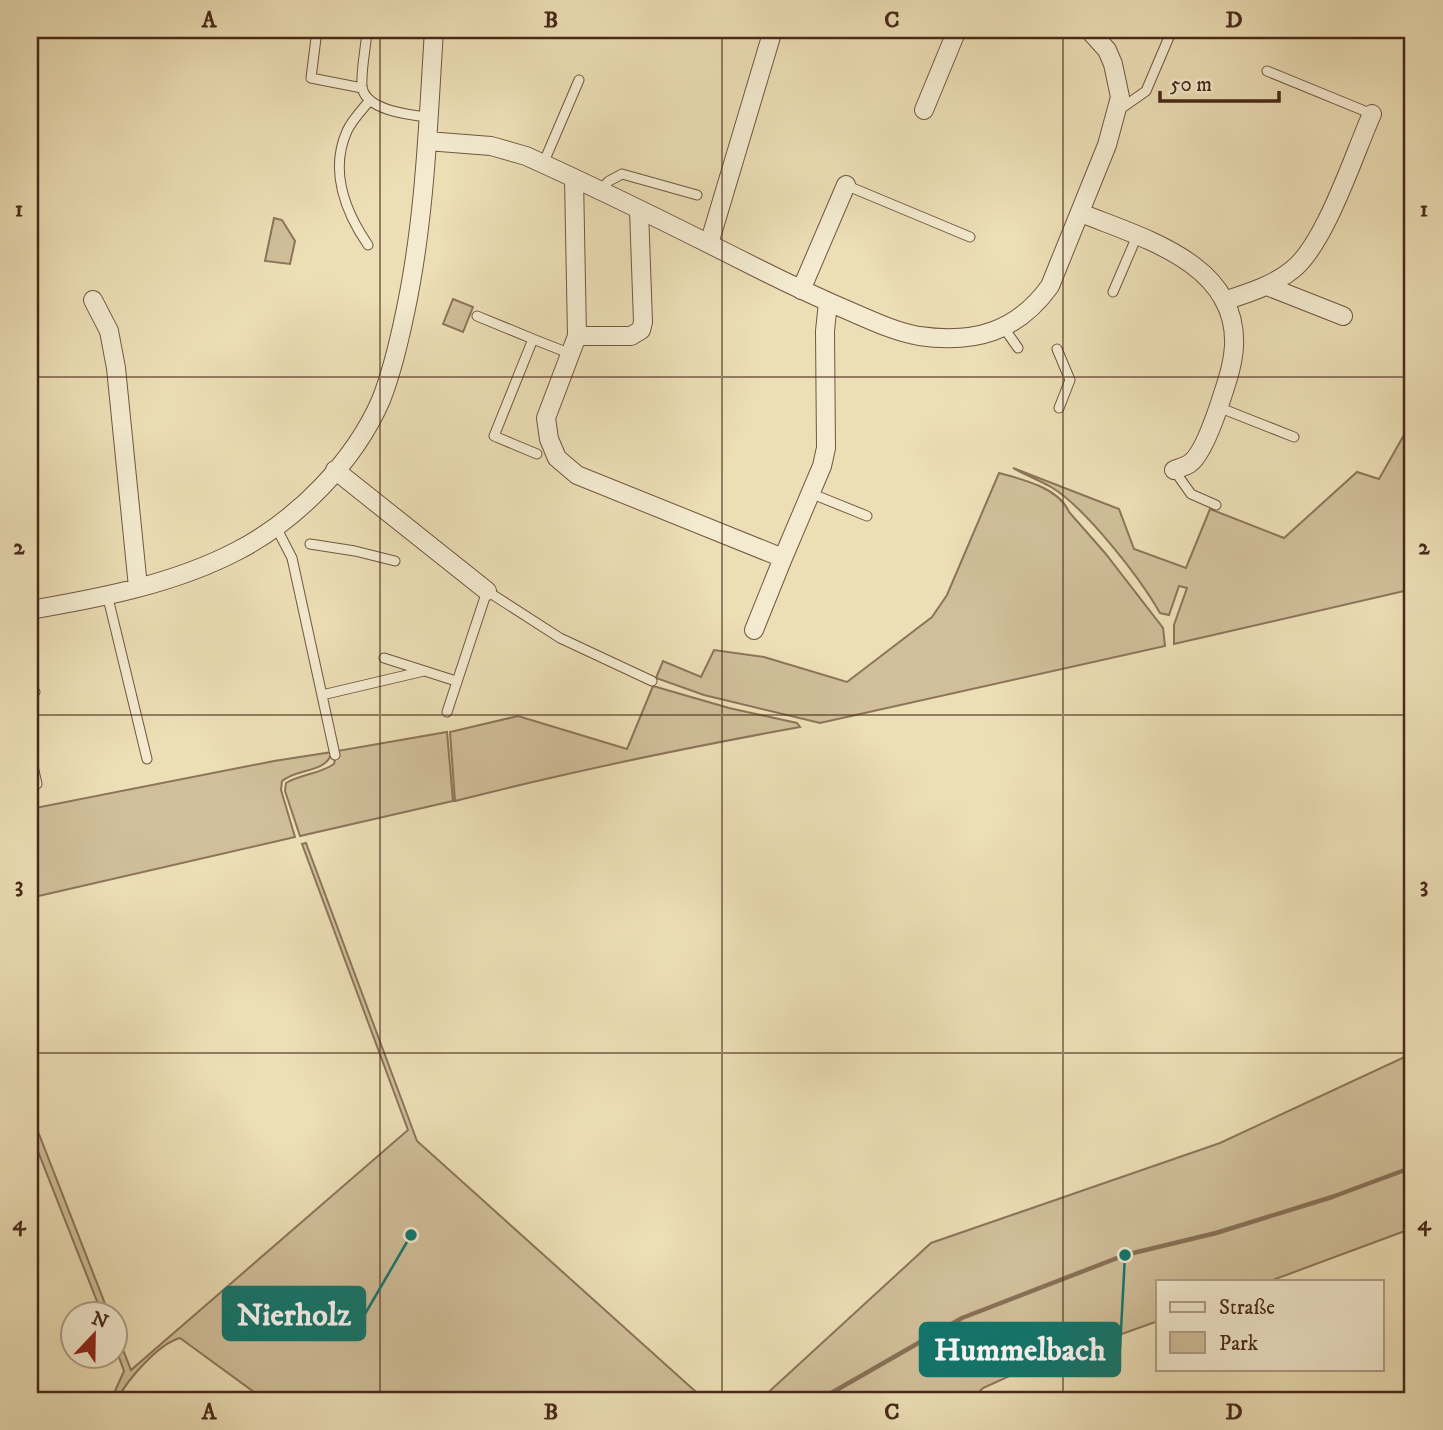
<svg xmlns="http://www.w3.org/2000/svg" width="1443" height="1430" viewBox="0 0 1443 1430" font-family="'IM FELL DW Pica',serif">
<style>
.green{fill:#d0bf9a;stroke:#8c745a;stroke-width:2}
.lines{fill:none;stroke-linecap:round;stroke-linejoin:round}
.stream{stroke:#897057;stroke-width:4.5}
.lane-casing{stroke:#715640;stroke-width:11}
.street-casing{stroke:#715640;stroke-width:20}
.lane{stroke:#f3eacf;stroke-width:9}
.street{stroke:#f3eacf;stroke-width:18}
.grid{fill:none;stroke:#482919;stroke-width:2;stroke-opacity:0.55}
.leader{fill:none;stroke:#0f766e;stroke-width:2.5}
.callout-dot{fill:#0f766e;stroke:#f3eacf;stroke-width:2.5}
.callout{fill:#0f766e;stroke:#0f766e;stroke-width:2.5}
.callout-label{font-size:32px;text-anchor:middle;font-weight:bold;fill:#fff}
.neatline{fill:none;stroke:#482919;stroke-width:2.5}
.grid-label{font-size:23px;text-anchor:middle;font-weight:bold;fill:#482919}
</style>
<rect width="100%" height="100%" fill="#ecdeb5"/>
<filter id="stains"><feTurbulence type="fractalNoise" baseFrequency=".00286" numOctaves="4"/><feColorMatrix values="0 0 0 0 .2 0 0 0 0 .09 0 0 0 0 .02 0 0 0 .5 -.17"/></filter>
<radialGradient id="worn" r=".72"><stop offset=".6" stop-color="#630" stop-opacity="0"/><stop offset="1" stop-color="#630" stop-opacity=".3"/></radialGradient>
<path class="green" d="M 274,218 L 282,220 L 295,241 L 290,264 L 265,261 Z
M 453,299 L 473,307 L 463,332 L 443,324 Z
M 1413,419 L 1413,490 L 1406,496 L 1413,499 L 1413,589 L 1174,644 L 1174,625 L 1187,588 L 1179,586 L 1169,615 L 1160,613 C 1140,578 1085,507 1051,487 C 1039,480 1025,475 1013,468 L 1119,509 L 1134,549 L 1186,568 L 1210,509 L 1284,538 L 1357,472 L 1379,479 Z
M 999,473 C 1022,479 1059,488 1069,512 L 1105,553 L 1163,628 L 1165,646 L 820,723 L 704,695 L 656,678 L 663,661 L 701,677 L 714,650 L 764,657 L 847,682 L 932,617 L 947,595 Z
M 653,686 L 729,708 L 797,723 L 800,727 C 684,748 569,772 455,801 L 450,732 L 518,716 L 627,749 Z
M 447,732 L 453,801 L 300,836 L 285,791 L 286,783 C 301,774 320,774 334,764 L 337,751 Z
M 332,752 C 327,773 297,768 282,781 L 281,790 L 295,837 L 30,898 L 30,809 L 274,761 Z
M 306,843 L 417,1141 L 705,1400 L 265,1400 L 180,1338 C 158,1344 127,1380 117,1400 L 111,1400 L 124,1371 L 116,1349 L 116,1332 L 131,1370 L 408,1130 L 302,844 Z
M 1413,1053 L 1413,1228 L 1270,1281 L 1158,1281 L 1158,1321 L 1027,1368 L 983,1388 L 971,1400 L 760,1400 L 931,1243 L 1220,1143 Z
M 30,1111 L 109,1314 L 102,1314 L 30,1131 Z"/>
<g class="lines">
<path class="stream" d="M 819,1400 L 962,1318 L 1125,1255 L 1216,1233 L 1332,1197 L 1413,1167"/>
<g class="lane-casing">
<path id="lane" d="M 317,30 L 311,78 L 362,88
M 367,30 C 366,48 361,68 362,86 C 364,110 409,115 428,117
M 1267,71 L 1372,114
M 1119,110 L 1146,91 L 1172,30
M 543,164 L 579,80
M 843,184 L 970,237
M 600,190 L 609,181 L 622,174 L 697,195
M 368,245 C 346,213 329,171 347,131 C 352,120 362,110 370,100
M 1113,292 L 1137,236
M 477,316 L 533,339
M 1004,328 L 1018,348
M 1057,349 L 1070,380 L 1059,408
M 1218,407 L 1294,437
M 537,454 L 494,436 L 533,339 L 571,354
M 1174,470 L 1191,494 L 1216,505
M 810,493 L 867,516
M 276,527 L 292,558 L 335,755
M 310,544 L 355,551 L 395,561
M 107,594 L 147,759
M 384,658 L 456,681
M 30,691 L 35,692
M 322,695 L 424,671
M 447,712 L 487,591 L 560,638 L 652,681
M 30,753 L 37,784"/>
</g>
<g class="street-casing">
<path id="street" d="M 924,110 L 957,30
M 427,141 L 491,146 L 526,156 C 604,191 680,229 757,268 C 789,284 821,299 854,313 C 875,322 896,332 919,336 C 974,344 1017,332 1050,286 L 1107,145 L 1120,97 L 1113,64 L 1107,50 L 1089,30
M 574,178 L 577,336 L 546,418 L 549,439 L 557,458 L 577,475 L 783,558 L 822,466 L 826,448 L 825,331 L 828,302
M 1081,213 C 1142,238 1238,263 1234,346 C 1233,366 1226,384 1220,403 C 1215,418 1202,456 1189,464 C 1184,467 1179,468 1174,470
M 709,244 L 773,30
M 1267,286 L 1343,316
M 801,290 L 846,185
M 93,300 L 109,331 L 116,368 L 138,587
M 1224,301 C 1248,293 1272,286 1292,270 C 1325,245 1354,154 1372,114
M 577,336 L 631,336 L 641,330 L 643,322 L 639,210
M 335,470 L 487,591
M 30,610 C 100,598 174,584 237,551 C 297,520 354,462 381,400 C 392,372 399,342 405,313 C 425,220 428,125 434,30
M 754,630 L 783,558"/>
</g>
<use href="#lane" class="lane"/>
<use href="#street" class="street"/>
</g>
<path class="grid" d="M 380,30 L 380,1400M 722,30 L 722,1400M 1063,30 L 1063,1400M 30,377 L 1413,377M 30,715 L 1413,715M 30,1053 L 1413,1053"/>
<path class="leader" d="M411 1235L365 1314M1125 1255L1120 1349"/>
<g class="callout-dot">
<circle cx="411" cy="1235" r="7"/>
<circle cx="1125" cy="1255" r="7"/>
</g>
<g class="callout">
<rect x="223" y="1287" width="142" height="53" rx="7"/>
<rect x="920" y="1323" width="200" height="53" rx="7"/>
</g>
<g class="callout-label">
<text x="294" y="1325">Nierholz</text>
<text x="1020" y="1360">Hummelbach</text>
</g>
<rect width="1443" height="1430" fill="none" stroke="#ecdeb5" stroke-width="77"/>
<rect x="1156" y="1280" width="228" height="91" fill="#f3eacf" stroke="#af9d86" stroke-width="2"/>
<rect x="1170" y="1302" width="35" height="10" fill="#f3eacf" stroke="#af9d86" stroke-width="2"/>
<text x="1219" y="1314" font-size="21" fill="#482919">Straße</text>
<rect x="1170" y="1332" width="35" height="21" fill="#d0bf9a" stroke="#af9d86" stroke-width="2"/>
<text x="1219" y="1350" font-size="21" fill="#482919">Park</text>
<g transform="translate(94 1335) rotate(22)"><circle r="33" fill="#f3eacf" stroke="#af9d86" stroke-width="2"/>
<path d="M0-5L12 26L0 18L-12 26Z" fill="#8f2418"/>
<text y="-10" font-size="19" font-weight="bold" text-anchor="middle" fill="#482919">N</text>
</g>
<path d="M1160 91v10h119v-10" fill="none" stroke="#482919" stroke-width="3.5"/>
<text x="1170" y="91" font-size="21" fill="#482919" stroke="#f3eacf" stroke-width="5" paint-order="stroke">50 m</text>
<rect x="38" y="38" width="1366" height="1354" class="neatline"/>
<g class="grid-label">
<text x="209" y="27">A</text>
<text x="551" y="27">B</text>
<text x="892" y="27">C</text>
<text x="1234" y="27">D</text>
<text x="19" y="216">1</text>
<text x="1424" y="216">1</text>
<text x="19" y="554">2</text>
<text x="1424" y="554">2</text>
<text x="19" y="892">3</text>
<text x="1424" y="892">3</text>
<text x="19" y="1230">4</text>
<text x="1424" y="1230">4</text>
<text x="209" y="1419">A</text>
<text x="551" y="1419">B</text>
<text x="892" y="1419">C</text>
<text x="1234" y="1419">D</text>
</g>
<rect width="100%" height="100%" filter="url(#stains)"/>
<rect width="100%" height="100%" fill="url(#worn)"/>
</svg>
